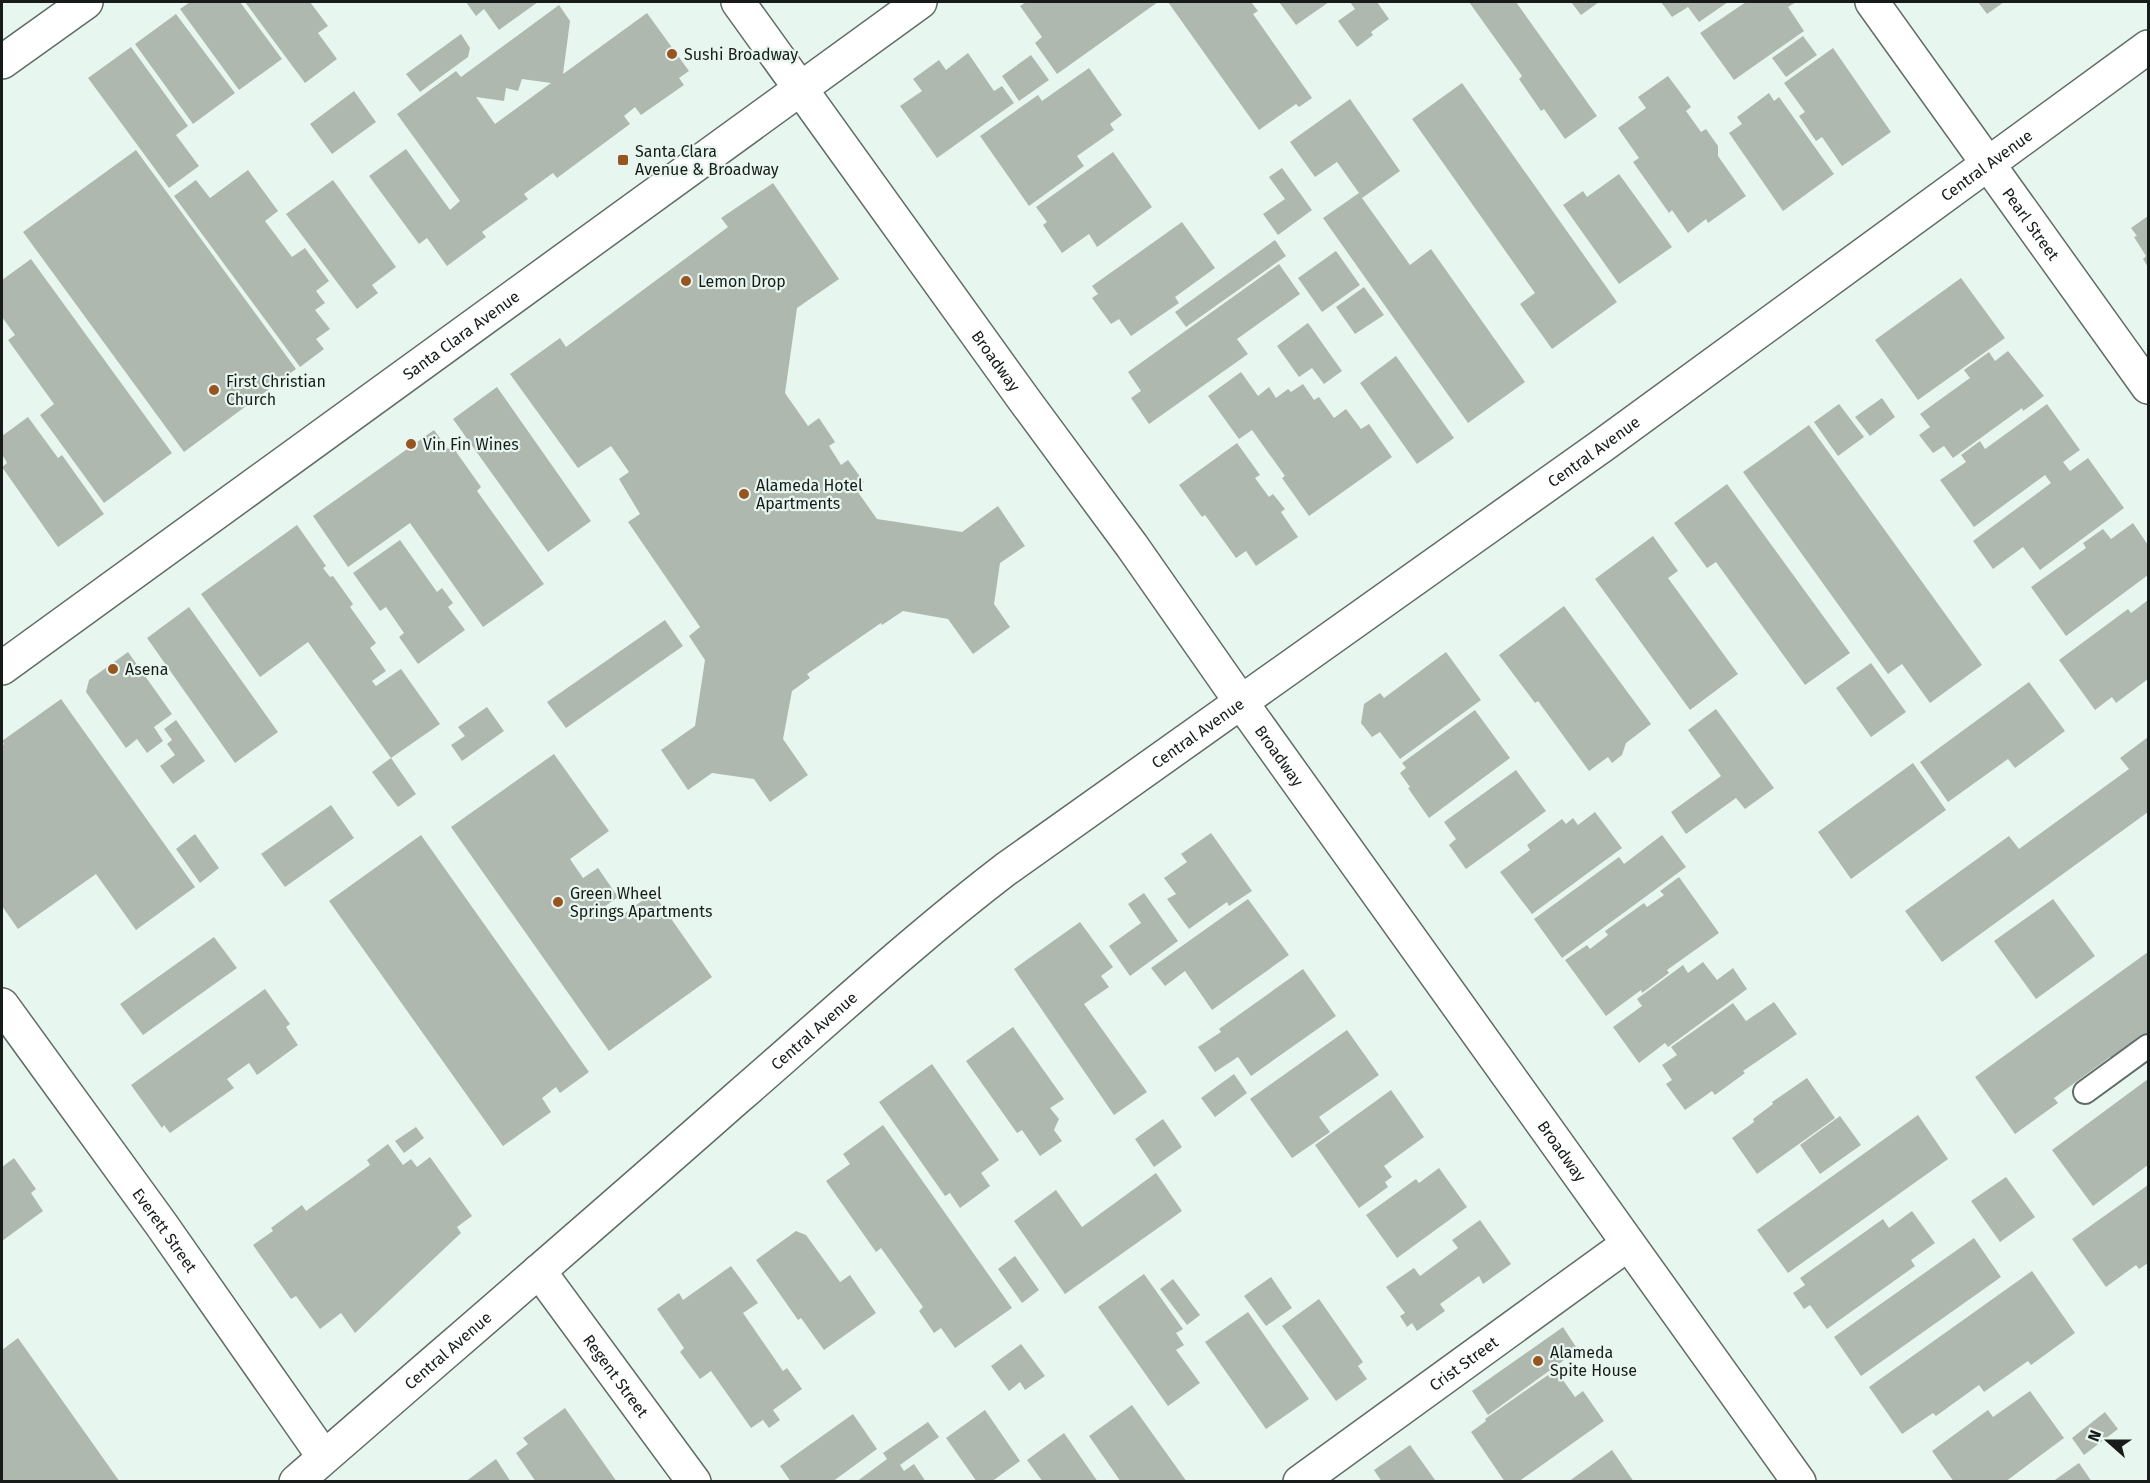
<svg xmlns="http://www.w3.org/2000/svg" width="2150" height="1483" viewBox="0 0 2150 1483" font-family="'Fira Sans',sans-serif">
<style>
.building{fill:#afb8af;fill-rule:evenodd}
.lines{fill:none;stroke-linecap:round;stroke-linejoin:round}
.service-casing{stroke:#606c67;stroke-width:26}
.minor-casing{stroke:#606c67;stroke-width:36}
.tertiary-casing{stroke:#606c67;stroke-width:36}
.service{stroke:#fff;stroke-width:22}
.minor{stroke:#fff;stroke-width:33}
.tertiary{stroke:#fff;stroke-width:33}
.poi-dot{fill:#965521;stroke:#e8f6f0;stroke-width:2}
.labels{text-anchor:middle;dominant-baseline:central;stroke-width:4.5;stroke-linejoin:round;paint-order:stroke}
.poi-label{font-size:16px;fill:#171c1a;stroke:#e8f6f0;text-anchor:start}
.street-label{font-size:16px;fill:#171c1a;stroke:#e8f6f0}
</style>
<rect width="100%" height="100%" fill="#e8f6f0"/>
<path class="building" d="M 190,2 L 240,2 L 282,59 L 239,90 L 180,9 Z
M 245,2 L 310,2 L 328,26 L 318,33 L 337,59 L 305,83 Z
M 466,2 L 538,2 L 499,30 L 484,9 L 476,16 Z
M 1026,2 L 1158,2 L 1057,74 L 1035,43 L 1042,37 L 1020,6 Z
M 1168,2 L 1251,2 L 1258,11 L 1253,14 L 1312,98 L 1299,107 L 1296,104 L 1259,130 Z
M 1279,2 L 1329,2 L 1296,25 Z
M 1350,2 L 1377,2 L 1389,19 L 1371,32 L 1373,35 L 1357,47 L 1338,21 L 1355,9 Z
M 1469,2 L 1516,2 L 1597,116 L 1565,139 L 1544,109 L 1541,111 L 1519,79 L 1522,76 Z
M 1571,2 L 1599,2 L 1581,15 Z
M 1661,2 L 1728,2 L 1699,22 L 1688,7 L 1672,17 Z
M 1746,2 L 1796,2 L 1788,7 L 1804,31 L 1734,80 L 1700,33 Z
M 1978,2 L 2004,2 L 1987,14 Z
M 559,5 L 570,21 L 563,74 L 647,13 L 689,71 L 679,78 L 684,85 L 641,115 L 635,107 L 624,116 L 630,124 L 557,178 L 553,173 L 524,194 L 528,199 L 482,232 L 486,237 L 447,266 L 427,238 L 419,244 L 369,176 L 406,149 L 450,210 L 460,201 L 397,114 L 456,71 L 461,77 ZM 522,79 L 551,83 L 495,124 L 476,97 L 504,101 L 506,88 L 518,91 Z
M 176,14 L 235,93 L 193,124 L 135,44 Z
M 461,34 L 470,48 L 468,57 L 420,92 L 406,74 Z
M 1803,36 L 1817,55 L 1786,77 L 1772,58 Z
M 131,47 L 188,126 L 176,135 L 199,166 L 169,188 L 88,78 Z
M 1833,48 L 1891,132 L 1842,166 L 1822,137 L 1816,141 L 1799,116 L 1805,112 L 1784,83 Z
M 968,53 L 994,91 L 1002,86 L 1014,103 L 937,158 L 900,106 L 922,91 L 913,79 L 939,60 L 946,70 Z
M 1031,55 L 1049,80 L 1019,101 L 1002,76 Z
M 1089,68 L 1122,115 L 1110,124 L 1114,130 L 1077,156 L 1084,166 L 1029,206 L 980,136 L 1038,95 L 1042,101 Z
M 1668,76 L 1691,107 L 1686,111 L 1701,132 L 1706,129 L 1718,146 L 1718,156 L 1746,196 L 1708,223 L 1706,219 L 1688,233 L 1672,210 L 1669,213 L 1633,162 L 1639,158 L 1618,128 L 1646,108 L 1638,97 Z
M 1462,83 L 1617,302 L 1552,349 L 1520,304 L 1535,293 L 1412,119 Z
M 354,91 L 376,122 L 332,154 L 310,124 Z
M 1769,93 L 1774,101 L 1779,97 L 1834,174 L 1783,211 L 1729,133 L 1742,124 L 1737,117 Z
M 1350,99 L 1400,171 L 1362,198 L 1410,265 L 1431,249 L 1525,382 L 1468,423 L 1323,218 L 1359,193 L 1337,162 L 1315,177 L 1290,142 Z
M 136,150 L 296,369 L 184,452 L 23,232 Z
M 1113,152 L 1152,207 L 1097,247 L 1089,234 L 1062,253 L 1043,225 L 1047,222 L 1036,207 Z
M 1282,168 L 1312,210 L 1278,235 L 1263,214 L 1285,199 L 1269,177 Z
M 248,170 L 278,211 L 265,221 L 292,257 L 305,248 L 329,281 L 316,291 L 325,303 L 315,310 L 330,329 L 316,339 L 324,349 L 300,367 L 174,196 L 196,180 L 210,198 Z
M 1619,174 L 1672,247 L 1619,284 L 1563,205 L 1583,191 L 1587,197 Z
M 333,180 L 396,267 L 372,285 L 378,293 L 357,309 L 286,214 Z
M 773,183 L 839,279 L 797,308 L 785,393 L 808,426 L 819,418 L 835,442 L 829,446 L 841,465 L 848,460 L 864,482 L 855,488 L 877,519 L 962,532 L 998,506 L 1025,546 L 1000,563 L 994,604 L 1010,627 L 973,654 L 948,619 L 903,611 L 882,625 L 881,623 L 807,674 L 810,678 L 792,691 L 783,739 L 808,775 L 770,802 L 754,779 L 712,773 L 688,790 L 661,750 L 695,726 L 705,660 L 689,636 L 700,627 L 628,522 L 640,514 L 619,479 L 629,472 L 611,446 L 578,468 L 510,374 L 560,338 L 566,347 L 728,227 L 721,218 Z
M 2148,216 L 2148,267 L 2143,259 L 2146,256 L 2134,237 L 2137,236 L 2131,228 Z
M 1182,222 L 1215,268 L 1175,297 L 1179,303 L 1131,336 L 1119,319 L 1111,324 L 1092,298 L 1098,294 L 1092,286 Z
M 1275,240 L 1286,256 L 1186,327 L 1175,312 Z
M 1336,251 L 1360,285 L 1322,312 L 1298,278 Z
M 31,259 L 172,453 L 104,503 L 40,415 L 54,404 L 8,340 L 15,335 L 2,317 L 2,280 Z
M 1279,264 L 1300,294 L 1237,339 L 1248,354 L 1149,424 L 1131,398 L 1141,391 L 1128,372 Z
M 1961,278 L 2005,338 L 1918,400 L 1875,340 Z
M 1364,287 L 1384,315 L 1355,334 L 1336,307 Z
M 1308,323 L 1342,371 L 1324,384 L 1312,368 L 1299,377 L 1277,346 Z
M 2008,351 L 2044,396 L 2023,411 L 2022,408 L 1953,458 L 1944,446 L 1933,453 L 1919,435 L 1930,427 L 1920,414 L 1970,378 L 1964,370 L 1989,352 L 1995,361 Z
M 1396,356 L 1454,438 L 1417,464 L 1360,383 Z
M 1241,372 L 1258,396 L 1269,387 L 1276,398 L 1288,389 L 1291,392 L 1303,384 L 1314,400 L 1319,397 L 1334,418 L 1346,409 L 1361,429 L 1369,424 L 1392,457 L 1309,516 L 1282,478 L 1285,476 L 1252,430 L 1239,439 L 1208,396 Z
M 497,387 L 591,521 L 548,552 L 453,419 Z
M 1882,398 L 1895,417 L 1870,436 L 1855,417 Z
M 1839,404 L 1864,437 L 1838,456 L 1814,422 Z
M 2047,404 L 2080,450 L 2063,462 L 2070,471 L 2088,458 L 2124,508 L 2040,570 L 2023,547 L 1993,569 L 1973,541 L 2051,483 L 2045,475 L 1974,527 L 1940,480 L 1966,462 L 1961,455 L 1980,441 L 1985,449 Z
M 28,417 L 58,458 L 62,455 L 104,514 L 58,547 L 2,467 L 7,463 L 2,454 L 2,436 Z
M 1809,425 L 1982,665 L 1930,703 L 1902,664 L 1888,674 L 1743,472 Z
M 434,430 L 448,449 L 452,446 L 481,487 L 477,491 L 544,584 L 483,627 L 410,523 L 348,567 L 313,516 Z
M 1237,443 L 1260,475 L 1255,478 L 1269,497 L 1273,494 L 1285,509 L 1281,512 L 1298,537 L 1256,566 L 1246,551 L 1236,558 L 1205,515 L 1202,517 L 1179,485 Z
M 1727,484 L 1850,653 L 1805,685 L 1716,562 L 1707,568 L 1674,523 Z
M 2133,523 L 2148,545 L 2148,575 L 2066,636 L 2031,587 L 2086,548 L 2083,543 L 2103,529 L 2111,539 Z
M 297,525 L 326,566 L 323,568 L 330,577 L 333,576 L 353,604 L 350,607 L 376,643 L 370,648 L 386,671 L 372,681 L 376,686 L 401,669 L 440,724 L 391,758 L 308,642 L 260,677 L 201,594 Z
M 1653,536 L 1678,571 L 1668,578 L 1738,674 L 1690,710 L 1595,579 Z
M 400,540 L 437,592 L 442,588 L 453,603 L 448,607 L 465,630 L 418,664 L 399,637 L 404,633 L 386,607 L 380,611 L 353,573 Z
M 2148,600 L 2148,679 L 2116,703 L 2112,697 L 2095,710 L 2059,660 L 2128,609 L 2131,613 Z
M 1564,606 L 1651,724 L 1626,743 L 1622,755 L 1612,763 L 1608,757 L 1589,771 L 1538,701 L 1535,703 L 1499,655 Z
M 189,607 L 278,732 L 235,763 L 147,638 Z
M 665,620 L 683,646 L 566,728 L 547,702 Z
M 128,652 L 172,714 L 154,727 L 163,741 L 147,753 L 137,739 L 126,748 L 86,692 L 89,680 Z
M 1446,652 L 1481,700 L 1400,759 L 1380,732 L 1372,737 L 1361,723 L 1364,704 L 1380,693 L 1384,698 Z
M 1871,663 L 1906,712 L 1871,737 L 1836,688 Z
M 2029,682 L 2065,731 L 2015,768 L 2008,759 L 1948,802 L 1920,762 Z
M 61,699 L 195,887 L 136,930 L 96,874 L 18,929 L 2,906 L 2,746 L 4,744 L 2,741 Z
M 487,707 L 504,731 L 462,761 L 451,745 L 465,736 L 458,727 Z
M 1716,709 L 1774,788 L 1745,809 L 1736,798 L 1686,834 L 1671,812 L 1721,776 L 1688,730 Z
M 1475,710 L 1510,758 L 1429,818 L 1408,788 L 1410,787 L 1400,773 L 1406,768 L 1402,763 Z
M 176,720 L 205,761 L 173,784 L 160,766 L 175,755 L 167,744 L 172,740 L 164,729 Z
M 2148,737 L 2148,812 L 1942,962 L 1905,911 L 2009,836 L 2019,849 L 2129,769 L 2120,758 Z
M 554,754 L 609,831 L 570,859 L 583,878 L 598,868 L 618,897 L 604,907 L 614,921 L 653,893 L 712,977 L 609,1051 L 451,827 Z
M 391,758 L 416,794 L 398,807 L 372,772 Z
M 1913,763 L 1946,810 L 1851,879 L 1818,832 Z
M 1516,770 L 1546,811 L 1466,869 L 1449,845 L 1456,839 L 1444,822 Z
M 331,805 L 354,838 L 285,887 L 261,854 Z
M 1595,812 L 1622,848 L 1532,914 L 1500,872 L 1530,850 L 1527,845 L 1562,819 L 1566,824 L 1573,818 L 1578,825 Z
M 1211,833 L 1252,891 L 1229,906 L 1227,902 L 1189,929 L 1167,899 L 1176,894 L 1164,878 L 1187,862 L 1181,854 Z
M 195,834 L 219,868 L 200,883 L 176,849 Z
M 421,835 L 589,1072 L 560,1093 L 556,1087 L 542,1098 L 551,1112 L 503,1146 L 329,901 Z
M 1662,835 L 1686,867 L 1562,958 L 1534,919 L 1619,857 L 1624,864 Z
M 1679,877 L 1719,933 L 1667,970 L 1669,973 L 1642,993 L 1641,990 L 1606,1016 L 1565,960 L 1587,945 L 1590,949 L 1608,935 L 1605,931 L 1644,903 L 1647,907 L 1664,895 L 1660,891 Z
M 1144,893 L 1178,941 L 1130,976 L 1109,946 L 1141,923 L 1128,904 Z
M 1248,899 L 1289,955 L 1212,1010 L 1185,971 L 1165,986 L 1151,968 Z
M 2053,899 L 2095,956 L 2036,999 L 1994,941 Z
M 1080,922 L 1113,967 L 1101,976 L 1109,987 L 1084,1004 L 1147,1092 L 1114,1115 L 1014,969 Z
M 214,937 L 237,968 L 143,1035 L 120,1004 Z
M 2148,952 L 2148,1037 L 2114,1062 L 2110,1057 L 2054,1098 L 2058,1103 L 2015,1134 L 1975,1077 Z
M 1703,962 L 1717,980 L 1733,968 L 1747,989 L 1668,1047 L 1665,1043 L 1639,1063 L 1613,1027 L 1642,1006 L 1637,999 L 1683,965 L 1688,973 Z
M 1303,969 L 1336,1016 L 1251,1076 L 1238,1057 L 1215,1072 L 1198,1047 L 1221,1032 L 1219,1029 Z
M 265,989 L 290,1024 L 286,1027 L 298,1045 L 257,1075 L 249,1063 L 227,1079 L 234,1088 L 170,1133 L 164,1125 L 162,1128 L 131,1085 Z
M 1774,1002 L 1797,1034 L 1743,1071 L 1745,1073 L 1715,1095 L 1712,1091 L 1685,1110 L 1666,1084 L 1672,1080 L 1662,1065 L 1677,1055 L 1671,1047 L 1733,1003 L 1746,1021 Z
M 1013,1027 L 1064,1099 L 1050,1108 L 1059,1119 L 1054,1130 L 1062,1141 L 1040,1156 L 1022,1130 L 1017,1133 L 966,1061 Z
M 1347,1030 L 1379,1075 L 1319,1117 L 1330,1132 L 1292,1158 L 1250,1099 Z
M 932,1064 L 999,1160 L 981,1173 L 990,1186 L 960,1208 L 950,1193 L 945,1196 L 879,1102 Z
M 1234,1074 L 1247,1093 L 1215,1117 L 1201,1098 Z
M 1807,1078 L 1835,1118 L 1757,1174 L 1732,1138 L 1754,1122 L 1753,1119 L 1773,1104 L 1772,1102 Z
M 2148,1079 L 2148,1165 L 2093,1206 L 2052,1150 Z
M 1391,1090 L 1424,1137 L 1384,1166 L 1392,1177 L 1385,1182 L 1388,1187 L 1359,1208 L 1315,1145 Z
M 1918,1115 L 1948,1159 L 1788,1273 L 1757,1230 Z
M 1840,1116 L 1861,1145 L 1820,1174 L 1800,1145 Z
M 1163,1119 L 1182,1147 L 1154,1167 L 1135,1139 Z
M 883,1125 L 1012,1308 L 955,1348 L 941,1328 L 934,1333 L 919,1311 L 923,1307 L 881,1248 L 876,1252 L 826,1181 L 850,1164 L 843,1154 Z
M 416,1127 L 424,1138 L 404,1153 L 395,1141 Z
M 388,1144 L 403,1165 L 411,1159 L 417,1167 L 430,1157 L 472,1216 L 457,1227 L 461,1233 L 355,1333 L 341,1313 L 320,1329 L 296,1296 L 291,1299 L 253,1245 L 273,1231 L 271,1228 L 302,1205 L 306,1211 L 370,1165 L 367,1160 Z
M 14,1158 L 36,1189 L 31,1193 L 43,1211 L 2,1241 L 2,1167 Z
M 1439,1168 L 1467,1207 L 1397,1258 L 1366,1215 L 1416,1179 L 1419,1183 Z
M 1156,1173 L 1182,1211 L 1065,1294 L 1014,1221 L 1056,1190 L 1082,1227 Z
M 2006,1177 L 2035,1217 L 2000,1242 L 1971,1201 Z
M 2148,1185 L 2148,1263 L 2139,1269 L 2136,1265 L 2106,1287 L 2072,1239 Z
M 1912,1211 L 1935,1243 L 1911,1260 L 1915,1266 L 1827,1329 L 1810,1305 L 1804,1309 L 1793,1293 L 1805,1285 L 1800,1278 L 1883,1219 L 1889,1228 Z
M 1480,1220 L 1511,1264 L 1483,1284 L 1479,1276 L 1440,1304 L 1445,1311 L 1417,1331 L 1412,1323 L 1407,1327 L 1400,1316 L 1405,1313 L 1386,1287 L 1414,1268 L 1420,1276 L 1458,1248 L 1452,1240 Z
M 796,1231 L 806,1235 L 840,1282 L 850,1275 L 876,1313 L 824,1350 L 801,1318 L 798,1320 L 756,1260 Z
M 1974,1238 L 2001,1277 L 1861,1376 L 1834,1337 Z
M 1015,1256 L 1039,1290 L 1022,1303 L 998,1269 Z
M 731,1266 L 758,1303 L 743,1313 L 783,1371 L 787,1368 L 802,1389 L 773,1410 L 780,1420 L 769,1428 L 763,1420 L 751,1428 L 711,1371 L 700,1379 L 680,1352 L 684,1348 L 657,1309 L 679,1293 L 683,1300 Z
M 2032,1271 L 2075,1333 L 2031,1365 L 2028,1361 L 1984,1392 L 1979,1385 L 1936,1416 L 1933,1413 L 1902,1434 L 1869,1387 Z
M 1144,1274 L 1183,1329 L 1176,1333 L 1184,1345 L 1176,1350 L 1200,1383 L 1168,1406 L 1098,1307 Z
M 1271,1277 L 1292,1308 L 1266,1326 L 1244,1296 Z
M 1173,1279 L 1200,1315 L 1187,1325 L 1160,1289 Z
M 1319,1299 L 1363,1362 L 1358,1366 L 1367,1379 L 1336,1401 L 1282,1326 Z
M 1248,1312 L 1309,1399 L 1266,1429 L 1205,1342 Z
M 1563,1327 L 1578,1350 L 1488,1415 L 1472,1391 Z
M 18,1338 L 120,1482 L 2,1482 L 2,1350 Z
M 1021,1344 L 1045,1376 L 1025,1390 L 1020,1382 L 1009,1391 L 991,1366 Z
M 1558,1373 L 1575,1397 L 1583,1391 L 1604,1421 L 1518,1482 L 1505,1482 L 1471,1432 L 1486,1421 L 1485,1419 L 1548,1375 L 1550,1378 Z
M 2030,1391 L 2064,1438 L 2005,1482 L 1954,1482 L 1932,1451 L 1988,1410 L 1993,1417 Z
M 1132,1405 L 1187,1482 L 1121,1482 L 1089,1436 Z
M 565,1408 L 617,1482 L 536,1482 L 516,1453 L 528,1444 L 523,1438 Z
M 985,1410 L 1020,1461 L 991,1482 L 977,1482 L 946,1438 Z
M 2105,1412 L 2118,1429 L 2084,1455 L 2072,1438 Z
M 853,1414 L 877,1449 L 832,1482 L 791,1482 L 780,1466 Z
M 928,1422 L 939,1437 L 900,1465 L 904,1471 L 914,1464 L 926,1482 L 856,1482 L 887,1459 L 883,1453 Z
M 1064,1433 L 1098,1482 L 1043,1482 L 1027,1460 Z
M 1410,1445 L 1435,1480 L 1432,1482 L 1382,1482 L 1374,1470 Z
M 1612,1450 L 1634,1482 L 1568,1482 Z
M 496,1459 L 511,1482 L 465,1482 Z
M 2079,1463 L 2092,1482 L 2052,1482 Z"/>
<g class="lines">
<g class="service-casing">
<path id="service" d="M 2085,1092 L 2148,1046"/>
</g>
<g class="minor-casing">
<g id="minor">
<path id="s1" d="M 1872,2 L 2148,387"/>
<path d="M 2,62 L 86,2"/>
<path id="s2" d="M 2,1005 L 161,1224 L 324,1457"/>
<path id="s3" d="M 539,1271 L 694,1482"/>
<path id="s4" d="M 1300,1482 L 1628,1244"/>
</g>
</g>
<g class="tertiary-casing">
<g id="tertiary">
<path id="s5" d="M 738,2 L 1025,401 L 1132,546 L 1241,702 L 1799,1482"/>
<path id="s6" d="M 2,668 L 920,2"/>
<path id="s7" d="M 296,1482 C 443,1354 591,1227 737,1098 C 826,1021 912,941 1006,869 L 1603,445 L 2148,47"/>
</g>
</g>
<use href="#service" class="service"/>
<use href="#minor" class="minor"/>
<use href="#tertiary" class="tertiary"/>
</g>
<g class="poi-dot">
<circle cx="672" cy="54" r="6"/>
<rect x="617" y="154" width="12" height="12" rx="3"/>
<circle cx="686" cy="281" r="6"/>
<circle cx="214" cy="390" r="6"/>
<circle cx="411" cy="444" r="6"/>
<circle cx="744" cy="494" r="6"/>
<circle cx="113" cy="669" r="6"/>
<circle cx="558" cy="902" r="6"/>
<circle cx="1538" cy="1361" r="6"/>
</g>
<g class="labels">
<g class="poi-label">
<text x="684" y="54">Sushi Broadway</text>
<text x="635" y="151">Santa Clara<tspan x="635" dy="18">Avenue &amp; Broadway</tspan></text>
<text x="698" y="281">Lemon Drop</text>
<text x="226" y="381">First Christian<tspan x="226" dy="18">Church</tspan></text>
<text x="423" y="444">Vin Fin Wines</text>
<text x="756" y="485">Alameda Hotel<tspan x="756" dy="18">Apartments</tspan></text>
<text x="125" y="669">Asena</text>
<text x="570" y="893">Green Wheel<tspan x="570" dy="18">Springs Apartments</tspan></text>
<text x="1550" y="1352">Alameda<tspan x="1550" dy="18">Spite House</tspan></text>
</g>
<g class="street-label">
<text stroke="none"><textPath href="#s7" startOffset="2145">Central Avenue</textPath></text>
<text stroke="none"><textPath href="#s1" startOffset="273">Pearl Street</textPath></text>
<text stroke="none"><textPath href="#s6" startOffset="567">Santa Clara Avenue</textPath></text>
<text stroke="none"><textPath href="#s5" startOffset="442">Broadway</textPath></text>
<text stroke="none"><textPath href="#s7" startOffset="1659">Central Avenue</textPath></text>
<text stroke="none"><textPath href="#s7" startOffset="1173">Central Avenue</textPath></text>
<text stroke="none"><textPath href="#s5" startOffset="928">Broadway</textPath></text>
<text stroke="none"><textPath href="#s7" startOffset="687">Central Avenue</textPath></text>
<text stroke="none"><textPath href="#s5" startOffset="1414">Broadway</textPath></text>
<text stroke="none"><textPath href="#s2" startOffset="278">Everett Street</textPath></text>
<text stroke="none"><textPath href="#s7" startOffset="201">Central Avenue</textPath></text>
<text stroke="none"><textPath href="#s4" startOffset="202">Crist Street</textPath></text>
<text stroke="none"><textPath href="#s3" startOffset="130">Regent Street</textPath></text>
</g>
</g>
<rect width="2150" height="1483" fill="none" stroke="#171c1a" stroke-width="6"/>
<g transform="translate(2108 1441) rotate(291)" stroke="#e8f6f0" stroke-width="4.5" paint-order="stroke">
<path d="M0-4.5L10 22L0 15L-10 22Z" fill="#171c1a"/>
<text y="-9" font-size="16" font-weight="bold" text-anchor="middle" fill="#171c1a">N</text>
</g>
</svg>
